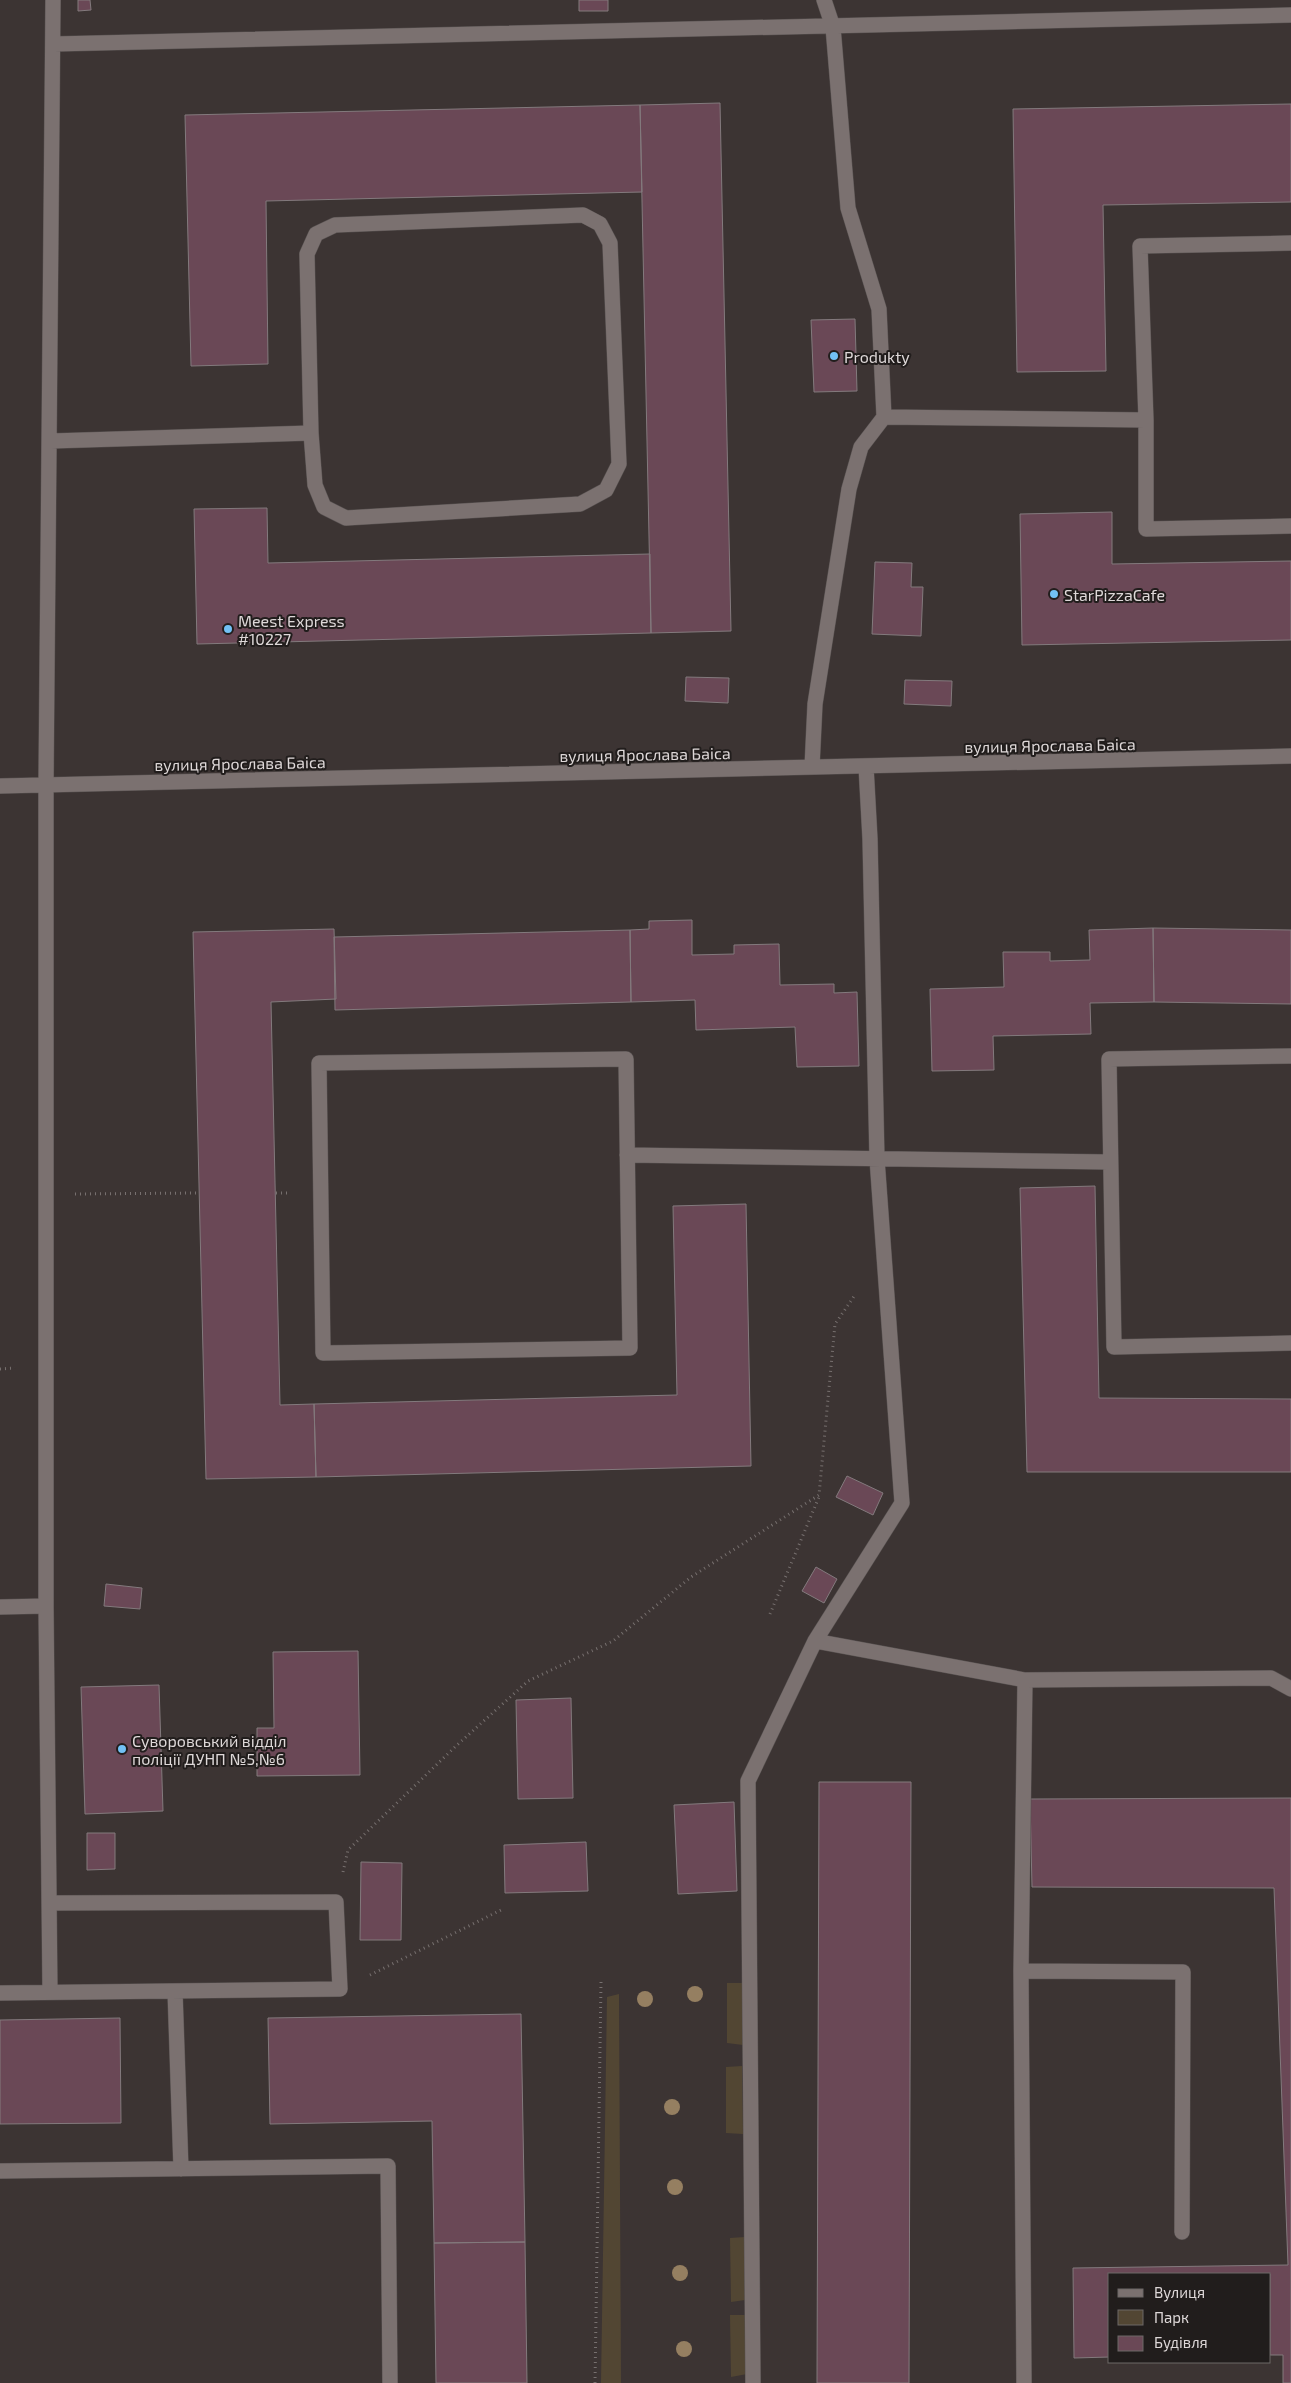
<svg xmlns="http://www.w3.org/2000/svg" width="1291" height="2383" viewBox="0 0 1291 2383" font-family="'Exo 2',sans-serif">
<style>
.green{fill:#524633}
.building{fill:#6a4856;stroke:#837a7d}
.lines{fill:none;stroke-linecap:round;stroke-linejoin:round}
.minor-casing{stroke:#575150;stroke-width:16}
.path{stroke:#77706f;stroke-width:3;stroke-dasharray:1 4;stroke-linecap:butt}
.minor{stroke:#7b7170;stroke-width:15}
.tree{fill:#957f61}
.poi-dot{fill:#72c1f5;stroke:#211d1c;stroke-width:2}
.labels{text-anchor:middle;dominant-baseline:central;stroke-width:4;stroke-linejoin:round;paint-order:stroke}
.poi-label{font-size:16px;fill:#ded8d8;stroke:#211d1c;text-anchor:start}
.street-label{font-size:16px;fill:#ded8d8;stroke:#211d1c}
</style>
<rect width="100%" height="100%" fill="#3c3433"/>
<path class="green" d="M 727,1983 L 742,1983 L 743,2045 L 727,2043 Z
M 619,1994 L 621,2383 L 601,2383 L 607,1997 Z
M 742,2066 L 743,2134 L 726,2133 L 726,2067 Z
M 745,2237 L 745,2300 L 731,2302 L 730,2238 Z
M 730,2315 L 748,2315 L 747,2374 L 731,2377 Z"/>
<path class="building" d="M 78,0 L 90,0 L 91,10 L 78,11 Z
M 579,0 L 608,0 L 608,11 L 579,11 Z
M 720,103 L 731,631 L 651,633 L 640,105 Z
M 1291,104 L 1291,202 L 1103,205 L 1106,371 L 1017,372 L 1013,109 Z
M 640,105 L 642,192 L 266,201 L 268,364 L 191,366 L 185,115 Z
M 855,319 L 857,391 L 814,392 L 811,320 Z
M 267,508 L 268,563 L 650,554 L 651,633 L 197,644 L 194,509 Z
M 1112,512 L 1112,564 L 1291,561 L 1291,640 L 1022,645 L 1020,514 Z
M 875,562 L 912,563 L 911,587 L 923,587 L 921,636 L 872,634 Z
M 686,677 L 729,678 L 728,703 L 685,701 Z
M 905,680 L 952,681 L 951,706 L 904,704 Z
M 692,920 L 692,955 L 734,954 L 734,945 L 779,944 L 780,985 L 834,984 L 834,993 L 857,992 L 859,1066 L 797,1067 L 795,1027 L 696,1030 L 695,1000 L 631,1002 L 630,930 L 649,929 L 649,921 Z
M 1153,928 L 1291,930 L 1291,1004 L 1154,1002 Z
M 1153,928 L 1154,1002 L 1090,1003 L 1091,1034 L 993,1036 L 994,1070 L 932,1071 L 930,989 L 1004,987 L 1003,952 L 1050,952 L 1050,961 L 1090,960 L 1089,930 Z
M 334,929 L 336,999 L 271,1002 L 280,1405 L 314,1404 L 316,1477 L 206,1479 L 193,932 Z
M 630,930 L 631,1002 L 335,1010 L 334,937 Z
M 1095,1186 L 1099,1398 L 1291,1399 L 1291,1472 L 1027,1472 L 1020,1188 Z
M 746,1204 L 751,1466 L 316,1477 L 314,1404 L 677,1395 L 673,1206 Z
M 847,1476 L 883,1493 L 873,1515 L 836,1497 Z
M 816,1567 L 837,1579 L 824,1603 L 802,1591 Z
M 106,1584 L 142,1588 L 140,1609 L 104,1606 Z
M 358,1651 L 360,1775 L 257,1776 L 257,1728 L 274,1728 L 273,1652 Z
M 159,1685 L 163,1811 L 85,1814 L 81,1687 Z
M 571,1698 L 573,1798 L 518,1799 L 516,1700 Z
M 819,1782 L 911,1782 L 909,2383 L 817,2383 Z
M 1291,1798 L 1291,2383 L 1283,2383 L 1283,2355 L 1270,2355 L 1270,2274 L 1110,2274 L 1110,2357 L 1074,2358 L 1073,2268 L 1288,2265 L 1274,1888 L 1032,1887 L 1030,1799 Z
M 734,1802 L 737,1891 L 678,1894 L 674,1805 Z
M 87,1833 L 115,1833 L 115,1869 L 87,1870 Z
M 586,1842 L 588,1891 L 505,1893 L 504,1845 Z
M 361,1862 L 402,1863 L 401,1940 L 360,1940 Z
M 521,2014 L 525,2242 L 434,2243 L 432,2121 L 270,2124 L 268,2018 Z
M 120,2018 L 121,2123 L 0,2124 L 0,2020 Z
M 525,2242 L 527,2383 L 436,2383 L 434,2243 Z"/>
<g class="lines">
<g class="minor-casing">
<path id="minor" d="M 54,44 L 1291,15
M 583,215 L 600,224 L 610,243 L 619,464 L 606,490 L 580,504 L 346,518 L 324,507 L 315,485 L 311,433 L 307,254 L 316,234 L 335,225 Z
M 1291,243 L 1140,246 L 1146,420 L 1146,529 L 1291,526
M 884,417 L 1146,420
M 51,441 L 311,433
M 812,767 L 815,704 L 849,489 L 861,447 L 884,417 L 879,309 L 848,208 L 833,27 L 824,0
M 0,786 L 1291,756
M 1291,1056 L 1109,1059 L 1114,1347 L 1291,1343
M 626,1059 L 630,1348 L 323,1353 L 319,1063 Z
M 627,1155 L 1109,1162
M 0,1607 L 46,1606
M 815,1641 L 1025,1680 L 1271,1678 L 1291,1689
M 1021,1971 L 1183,1972 L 1182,2232
M 175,1991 L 181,2169
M 50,1992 L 46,1606 L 46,785 L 53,0
M 0,1993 L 340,1989 L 336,1902 L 49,1903
M 0,2171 L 388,2166 L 390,2383
M 753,2383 L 748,1781 L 815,1641 L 902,1503 L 877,1159 L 870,839 L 866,766
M 1024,2383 L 1021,1971 L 1025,1680"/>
</g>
<path class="path" d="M 276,1193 L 290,1193
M 75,1194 L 200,1193
M 0,1369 L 15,1368
M 770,1614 L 819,1497
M 343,1872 L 348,1850 L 456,1746 L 528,1681 L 613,1641 L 691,1577 L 819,1495 L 835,1324 L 855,1295
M 370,1975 L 503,1909
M 595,2383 L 601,1982"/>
<use href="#minor" class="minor"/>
</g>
<g class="tree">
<circle cx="695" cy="1994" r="8"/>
<circle cx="645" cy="1999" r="8"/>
<circle cx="672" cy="2107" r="8"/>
<circle cx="675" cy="2187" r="8"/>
<circle cx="680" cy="2273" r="8"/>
<circle cx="684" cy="2349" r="8"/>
</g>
<g class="poi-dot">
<circle cx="834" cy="356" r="5"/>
<circle cx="1054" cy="594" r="5"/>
<circle cx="228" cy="629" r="5"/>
<circle cx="122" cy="1749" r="5"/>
</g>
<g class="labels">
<g class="poi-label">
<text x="844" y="356">Produkty</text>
<text x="1064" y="594">StarPizzaCafe</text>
<text x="238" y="620">Meest Express<tspan x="238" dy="18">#10227</tspan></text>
<text x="132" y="1740">Суворовський відділ<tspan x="132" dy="18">поліції ДУНП №5,№6</tspan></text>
</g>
<g class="street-label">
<text transform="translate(1050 745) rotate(-1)">вулиця Ярослава Баіса</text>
<text transform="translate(645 754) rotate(-1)">вулиця Ярослава Баіса</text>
<text transform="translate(240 763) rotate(-1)">вулиця Ярослава Баіса</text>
</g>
</g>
<rect x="1108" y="2273" width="162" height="90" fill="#211d1c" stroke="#6d6867"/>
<rect x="1118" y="2289" width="25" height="8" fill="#7b7170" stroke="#6d6867"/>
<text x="1154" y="2298" font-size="15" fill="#ded8d8">Вулиця</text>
<rect x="1118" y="2310" width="25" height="15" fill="#524633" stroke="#6d6867"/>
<text x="1154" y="2323" font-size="15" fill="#ded8d8">Парк</text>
<rect x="1118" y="2336" width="25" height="15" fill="#6a4856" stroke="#6d6867"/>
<text x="1154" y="2348" font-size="15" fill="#ded8d8">Будівля</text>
</svg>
